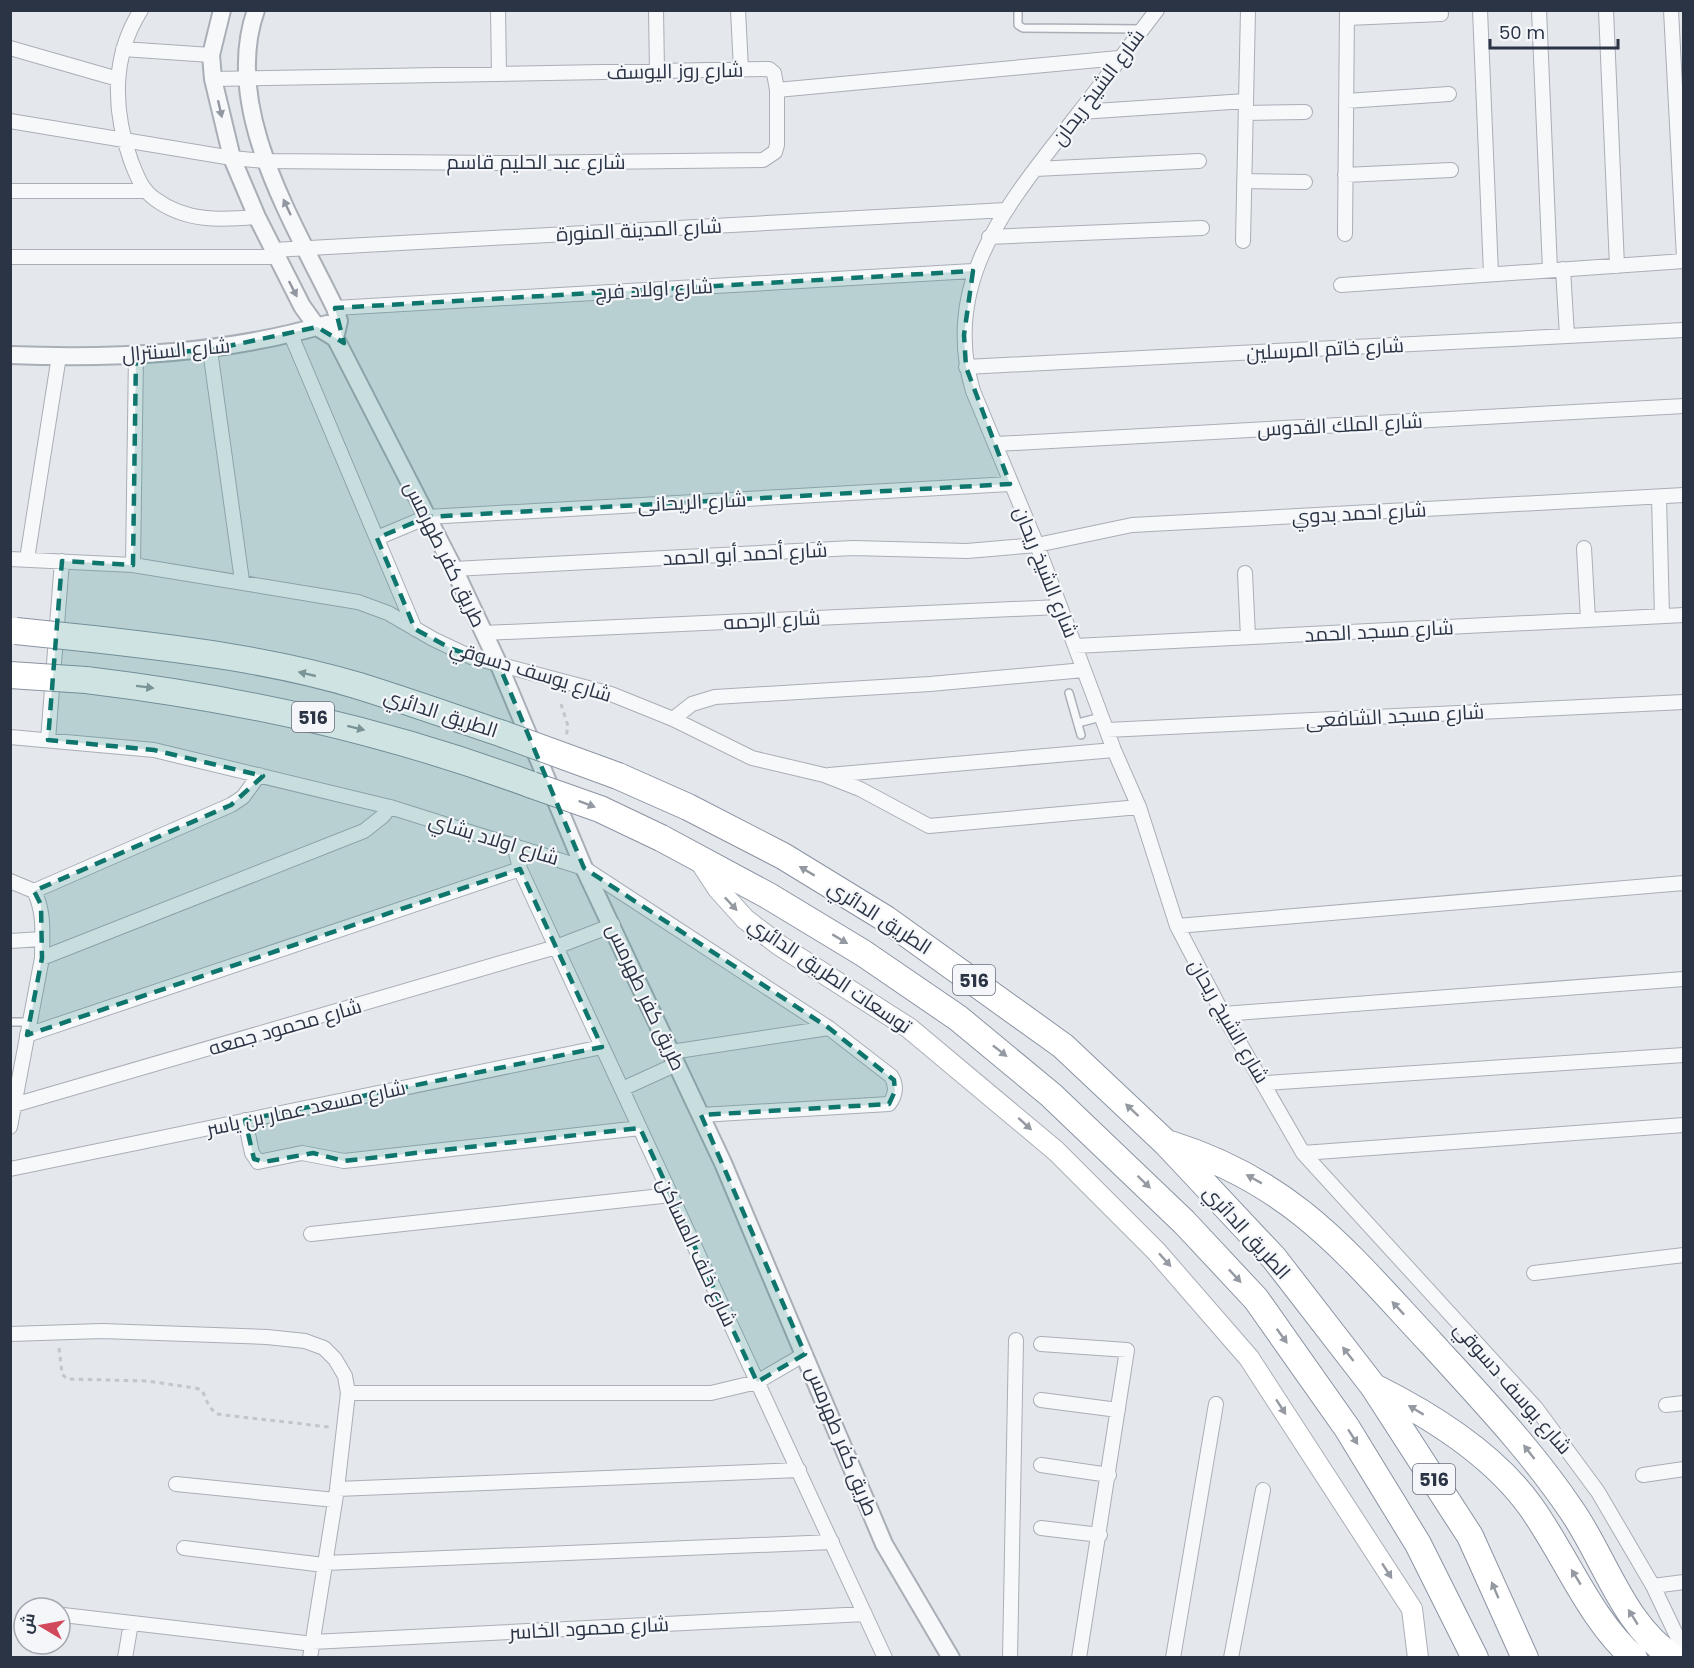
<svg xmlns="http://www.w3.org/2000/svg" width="1694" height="1668" viewBox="0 0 1694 1668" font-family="Poppins,Cairo,sans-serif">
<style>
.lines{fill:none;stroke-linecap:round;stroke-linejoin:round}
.service-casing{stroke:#a9aeb7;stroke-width:10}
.minor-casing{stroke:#a9aeb7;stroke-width:16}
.tertiary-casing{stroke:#a9aeb7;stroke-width:20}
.secondary-casing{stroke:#a9aeb7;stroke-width:22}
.motorway-casing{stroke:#8b94a3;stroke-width:28}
.path{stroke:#c2c5cb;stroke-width:3;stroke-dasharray:4.5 4.5;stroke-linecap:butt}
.service{stroke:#f7f8fa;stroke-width:7}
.minor{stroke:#f7f8fa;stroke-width:14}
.tertiary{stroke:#f7f8fa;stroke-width:16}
.secondary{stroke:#fff;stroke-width:20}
.motorway{stroke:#fff;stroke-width:26}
.motorway-bridge-casing{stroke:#8b94a3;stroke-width:28;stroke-linecap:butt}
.motorway-bridge{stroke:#fff;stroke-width:26}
.oneway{fill:#9196a0}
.oneway2{fill:#959aa2}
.marked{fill:#0f766e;fill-opacity:0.2;stroke:#0f766e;stroke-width:4.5;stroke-dasharray:12 8;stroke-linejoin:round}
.labels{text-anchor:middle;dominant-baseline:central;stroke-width:4.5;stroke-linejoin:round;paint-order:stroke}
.shield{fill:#f4f6f9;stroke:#676e7b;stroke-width:1.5}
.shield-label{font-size:18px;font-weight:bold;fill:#2b3445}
.street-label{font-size:20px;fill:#2b3445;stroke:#f4f6f9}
</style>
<rect width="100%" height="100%" fill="#e4e7ec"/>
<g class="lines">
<g class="service-casing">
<path id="service" d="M 1018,10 L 1018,25 L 1023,28 L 1143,29
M 1069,693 L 1081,735
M 1078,723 L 1101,717
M 10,1022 L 29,1022"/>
</g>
<g class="minor-casing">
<path id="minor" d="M 141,10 C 111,57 113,111 131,161 C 137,176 141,189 155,199 C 186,222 220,220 257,217
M 498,10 L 499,74
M 656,10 L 657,71
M 738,10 L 741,69
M 1157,10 C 1130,45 1104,81 1077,115 C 1013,198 939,278 973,391 L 1037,545 L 1114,750 L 1139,807 L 1177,926 L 1223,1014 L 1303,1153 L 1536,1408 L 1598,1492 L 1653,1586 L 1684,1651
M 1480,10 L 1491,274
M 1539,10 L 1550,270
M 1606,10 L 1617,266
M 1671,10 L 1684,258
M 1347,18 L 1441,14
M 10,48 L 118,79
M 123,49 L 211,55
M 213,79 L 769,69 L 774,73 L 777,90 L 1119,58
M 1346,101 L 1449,94
M 1080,112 L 1246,101
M 1246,113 L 1305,112
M 10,121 L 232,158 L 265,161 L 501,163 L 763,160 L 775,152 L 777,145 L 777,90
M 1035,169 L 1199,161
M 1345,175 L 1451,170
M 1244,181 L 1305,182
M 10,191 L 145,191
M 1345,234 L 1347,10
M 989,237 L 1202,228
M 1243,241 L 1248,10
M 273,250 L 1006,210
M 10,257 L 276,257
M 1563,269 L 1567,336
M 1341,285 L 1684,261
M 335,308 L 973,271
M 291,335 L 415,629
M 210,350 L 242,581
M 966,367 L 1684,330
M 996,444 L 1684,406
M 1659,497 L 1662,616
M 377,538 L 427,517 L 1010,484
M 1584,548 L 1588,620
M 10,559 L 133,565 L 358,602 L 388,613 L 433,639 L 471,657 L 611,694 L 673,719 L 752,758 L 824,775 L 860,789 L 929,826 L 1139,807
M 27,559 L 59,356
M 133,565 L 136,354
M 454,569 L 853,548 L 967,551 L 1037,545 L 1132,525 L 1684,495
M 1245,573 L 1248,637
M 484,633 L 1059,607
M 1075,646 L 1684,615
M 673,719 L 692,704 L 715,697 L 930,684 L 1084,670
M 1107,730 L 1684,702
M 10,737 L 154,750 L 390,807 L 584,868 L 829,1028 L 891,1076 C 897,1085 896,1095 889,1104 L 701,1115
M 48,740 L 62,561
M 829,775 L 1114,750
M 514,844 L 520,869 L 885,1658
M 10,881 L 34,891 C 45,912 42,935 42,958 L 10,1127
M 34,891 L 231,805 L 243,797 L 259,775
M 1177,926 L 1684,883
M 10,941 L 42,939
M 42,958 L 364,831 L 383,816 L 390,807
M 1223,1014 L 1684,979
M 27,1035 L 520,869
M 671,1052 L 829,1028
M 1265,1083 L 1684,1055
M 622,1089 L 677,1064
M 14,1105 L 556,947 L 613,925
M 245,1120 L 252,1153 L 258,1162 L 302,1153 L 344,1161 L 640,1128
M 1303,1153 L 1684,1125
M 10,1169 L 602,1047
M 311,1234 L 671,1195
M 1534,1273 L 1684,1255
M 10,1334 L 102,1331 L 267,1337 L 305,1341 L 324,1348 L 335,1359 L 345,1376 L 348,1393 L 337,1489 L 310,1658
M 1041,1344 L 1127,1350 L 1079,1658
M 348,1393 L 711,1393 L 757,1382 L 805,1354
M 1041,1400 L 1118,1410
M 1666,1405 L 1684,1403
M 1041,1465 L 1109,1475
M 1643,1475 L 1684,1469
M 176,1484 L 335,1500
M 337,1489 L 799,1470
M 1041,1528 L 1100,1535
M 184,1548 L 324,1565
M 325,1563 L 832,1542
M 1653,1586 L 1684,1582
M 63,1615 L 313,1644
M 312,1642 L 865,1614
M 125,1658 L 131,1623
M 1010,1658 L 1016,1340
M 1173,1658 L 1216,1404
M 1231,1658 L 1263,1490"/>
</g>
<g class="tertiary-casing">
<path id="tertiary" d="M 222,10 L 211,55 L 213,79 L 232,158 L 257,217 L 302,306 L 317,327 L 335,338 L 338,343 L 454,569 L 499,665 L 584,868 L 723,1163 L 884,1544 L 951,1658
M 256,10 C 221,108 294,223 335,308 L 339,321 L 335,338
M 10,355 C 117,359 224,354 327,324"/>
</g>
<g class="secondary-casing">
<path id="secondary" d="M 697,857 L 718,889 L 745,919 L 779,945 L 909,1028 L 1056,1151 L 1156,1251 L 1249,1358 L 1412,1609 L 1418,1658"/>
</g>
<g class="motorway-casing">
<path id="motorway" d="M 93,639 C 182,649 273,660 359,686 C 407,701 455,718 503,734
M 86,680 C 243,699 383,730 532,785
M 618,776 L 688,807 L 783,856 L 886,919 L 1063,1046 L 1166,1143 L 1274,1258 L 1373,1386 L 1470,1536 L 1525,1658
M 661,838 L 767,895 L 863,953 L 958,1018 L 1051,1095 L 1184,1222 L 1256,1299 L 1347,1428 L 1418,1544 L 1475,1658
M 1170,1144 C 1294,1183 1347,1253 1432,1344 C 1481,1398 1531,1450 1572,1511 C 1605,1559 1623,1625 1674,1658
M 1376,1388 C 1432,1416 1494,1455 1531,1507 C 1566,1556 1589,1618 1634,1658"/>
</g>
<path class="path" d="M 561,704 L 568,726 L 566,737
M 59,1348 L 62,1374 L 67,1379 L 147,1381 L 195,1388 L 202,1390 L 209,1406 L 216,1414 L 329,1427"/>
<use href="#service" class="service"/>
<use href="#minor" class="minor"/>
<use href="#tertiary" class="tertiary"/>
<use href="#secondary" class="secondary"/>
<use href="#motorway" class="motorway"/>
<g class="motorway-bridge-casing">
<path id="motorway-bridge" d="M 16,631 L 93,639
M 10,675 L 86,680
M 503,734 L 618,776
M 532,785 L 600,809 L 661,838"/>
</g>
<use href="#motorway-bridge" class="motorway-bridge"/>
</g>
<defs><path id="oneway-solid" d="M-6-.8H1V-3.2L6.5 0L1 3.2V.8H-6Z" transform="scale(1.5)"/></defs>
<g class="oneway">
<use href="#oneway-solid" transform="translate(220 109) rotate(77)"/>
<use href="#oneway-solid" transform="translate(287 207) rotate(-115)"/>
<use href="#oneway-solid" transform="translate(293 289) rotate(63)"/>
</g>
<g class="oneway2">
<use href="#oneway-solid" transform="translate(307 674) rotate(-167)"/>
<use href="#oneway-solid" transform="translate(145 687) rotate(7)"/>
<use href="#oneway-solid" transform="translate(356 728) rotate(14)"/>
<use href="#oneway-solid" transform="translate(587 804) rotate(21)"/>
<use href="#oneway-solid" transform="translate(807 871) rotate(-149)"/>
<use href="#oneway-solid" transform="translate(731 904) rotate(47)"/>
<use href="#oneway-solid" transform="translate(840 939) rotate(31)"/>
<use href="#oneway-solid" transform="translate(1000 1051) rotate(38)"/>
<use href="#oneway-solid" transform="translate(1132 1110) rotate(-137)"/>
<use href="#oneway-solid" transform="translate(1025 1124) rotate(42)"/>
<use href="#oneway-solid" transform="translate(1254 1179) rotate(-151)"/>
<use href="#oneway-solid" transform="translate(1144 1182) rotate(44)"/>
<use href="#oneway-solid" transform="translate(1165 1260) rotate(48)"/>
<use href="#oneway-solid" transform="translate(1235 1276) rotate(47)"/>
<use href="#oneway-solid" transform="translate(1398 1308) rotate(-133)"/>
<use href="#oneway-solid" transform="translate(1282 1336) rotate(54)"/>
<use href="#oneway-solid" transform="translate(1348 1354) rotate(-128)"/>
<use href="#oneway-solid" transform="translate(1281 1407) rotate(57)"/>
<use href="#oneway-solid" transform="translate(1416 1410) rotate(-149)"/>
<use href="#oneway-solid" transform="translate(1353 1437) rotate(57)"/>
<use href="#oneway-solid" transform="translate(1529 1452) rotate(-128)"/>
<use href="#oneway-solid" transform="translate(1387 1571) rotate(57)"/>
<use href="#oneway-solid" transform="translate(1576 1577) rotate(-122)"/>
<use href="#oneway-solid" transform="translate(1495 1590) rotate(-113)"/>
<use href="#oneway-solid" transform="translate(1633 1617) rotate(-122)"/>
</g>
<path class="marked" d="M 973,271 L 964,335 L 966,367 L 1010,484 L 427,517 L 377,538 L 415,629 L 452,649 L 499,665 L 584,868 L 829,1028 L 894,1080 L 895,1091 L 889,1104 L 701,1115 L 805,1354 L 757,1382 L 640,1128 L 344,1161 L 313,1153 L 264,1162 L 254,1159 L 245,1120 L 602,1047 L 520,869 L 27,1035 L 42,958 L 41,905 L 34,891 L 231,805 L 263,776 L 154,750 L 48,740 L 62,561 L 133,565 L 136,354 L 210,350 L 317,327 L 344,343 L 335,308 Z"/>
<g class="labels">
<g class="shield">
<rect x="292" y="702" width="42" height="30" rx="4.5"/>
<rect x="953" y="965" width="42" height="30" rx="4.5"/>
<rect x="1413" y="1464" width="42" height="30" rx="4.5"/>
</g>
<g class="shield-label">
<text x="313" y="717">516</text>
<text x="974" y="980">516</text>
<text x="1434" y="1479">516</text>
</g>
<g class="street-label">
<text transform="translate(675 71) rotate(-1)">شارع روز اليوسف</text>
<text transform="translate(1098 87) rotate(-53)">شارع الشيخ ريحان</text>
<text x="536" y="162">شارع عبد الحليم قاسم</text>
<text transform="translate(639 230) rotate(-3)">شارع المدينة المنورة</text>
<text transform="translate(654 289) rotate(-3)">شارع اولاد فرج</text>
<text transform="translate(1325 349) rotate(-3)">شارع خاتم المرسلين</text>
<text transform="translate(176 350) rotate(-5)">شارع السنترال</text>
<text transform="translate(1340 425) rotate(-3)">شارع الملك القدوس</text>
<text transform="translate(692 502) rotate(-3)">شارع الريحانى</text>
<text transform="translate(1359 513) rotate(-3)">شارع احمد بدوي</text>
<text transform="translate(445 554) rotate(64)">طريق كفر طهرمس</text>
<text transform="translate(745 554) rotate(-3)">شارع أحمد أبو الحمد</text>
<text transform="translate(1046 572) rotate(68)">شارع الشيخ ريحان</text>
<text transform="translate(772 620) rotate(-3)">شارع الرحمه</text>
<text transform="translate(1379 631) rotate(-3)">شارع مسجد الحمد</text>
<text transform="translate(531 671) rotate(17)">شارع يوسف دسوقي</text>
<text transform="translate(441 713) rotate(18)">الطريق الدائري</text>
<text transform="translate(1395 716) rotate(-3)">شارع مسجد الشافعى</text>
<text transform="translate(494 839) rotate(17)">شارع اولاد بشاي</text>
<text transform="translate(880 917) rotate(33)">الطريق الدائري</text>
<text transform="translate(830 975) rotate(34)">توسعات الطريق الدائري</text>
<text transform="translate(646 997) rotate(65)">طريق كفر طهرمس</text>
<text transform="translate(1229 1021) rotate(60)">شارع الشيخ ريحان</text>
<text transform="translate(285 1027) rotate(-16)">شارع محمود جمعه</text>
<text transform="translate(306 1108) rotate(-12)">شارع مسعد عمار بن ياسر</text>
<text transform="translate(1247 1232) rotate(48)">الطريق الدائري</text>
<text transform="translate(697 1252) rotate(65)">شارع خلف المساكن</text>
<text transform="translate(1513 1388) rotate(49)">شارع يوسف دسوقي</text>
<text transform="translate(842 1441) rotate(68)">طريق كفر طهرمس</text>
<text transform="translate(589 1628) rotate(-3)">شارع محمود الخاسر</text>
</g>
</g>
<rect width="1694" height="1668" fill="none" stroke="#2b3445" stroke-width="24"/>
<g transform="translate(42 1626) rotate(280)"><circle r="28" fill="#f4f6f9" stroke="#a4a8b1" stroke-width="1.5"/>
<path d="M0-4.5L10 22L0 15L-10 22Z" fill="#d1495b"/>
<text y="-9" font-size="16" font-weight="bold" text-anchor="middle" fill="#2b3445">ش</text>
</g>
<path d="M1490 39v9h128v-9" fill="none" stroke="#2b3445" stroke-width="3"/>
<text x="1499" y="39" font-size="18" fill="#2b3445" stroke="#f4f6f9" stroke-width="4.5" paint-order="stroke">50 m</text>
</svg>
